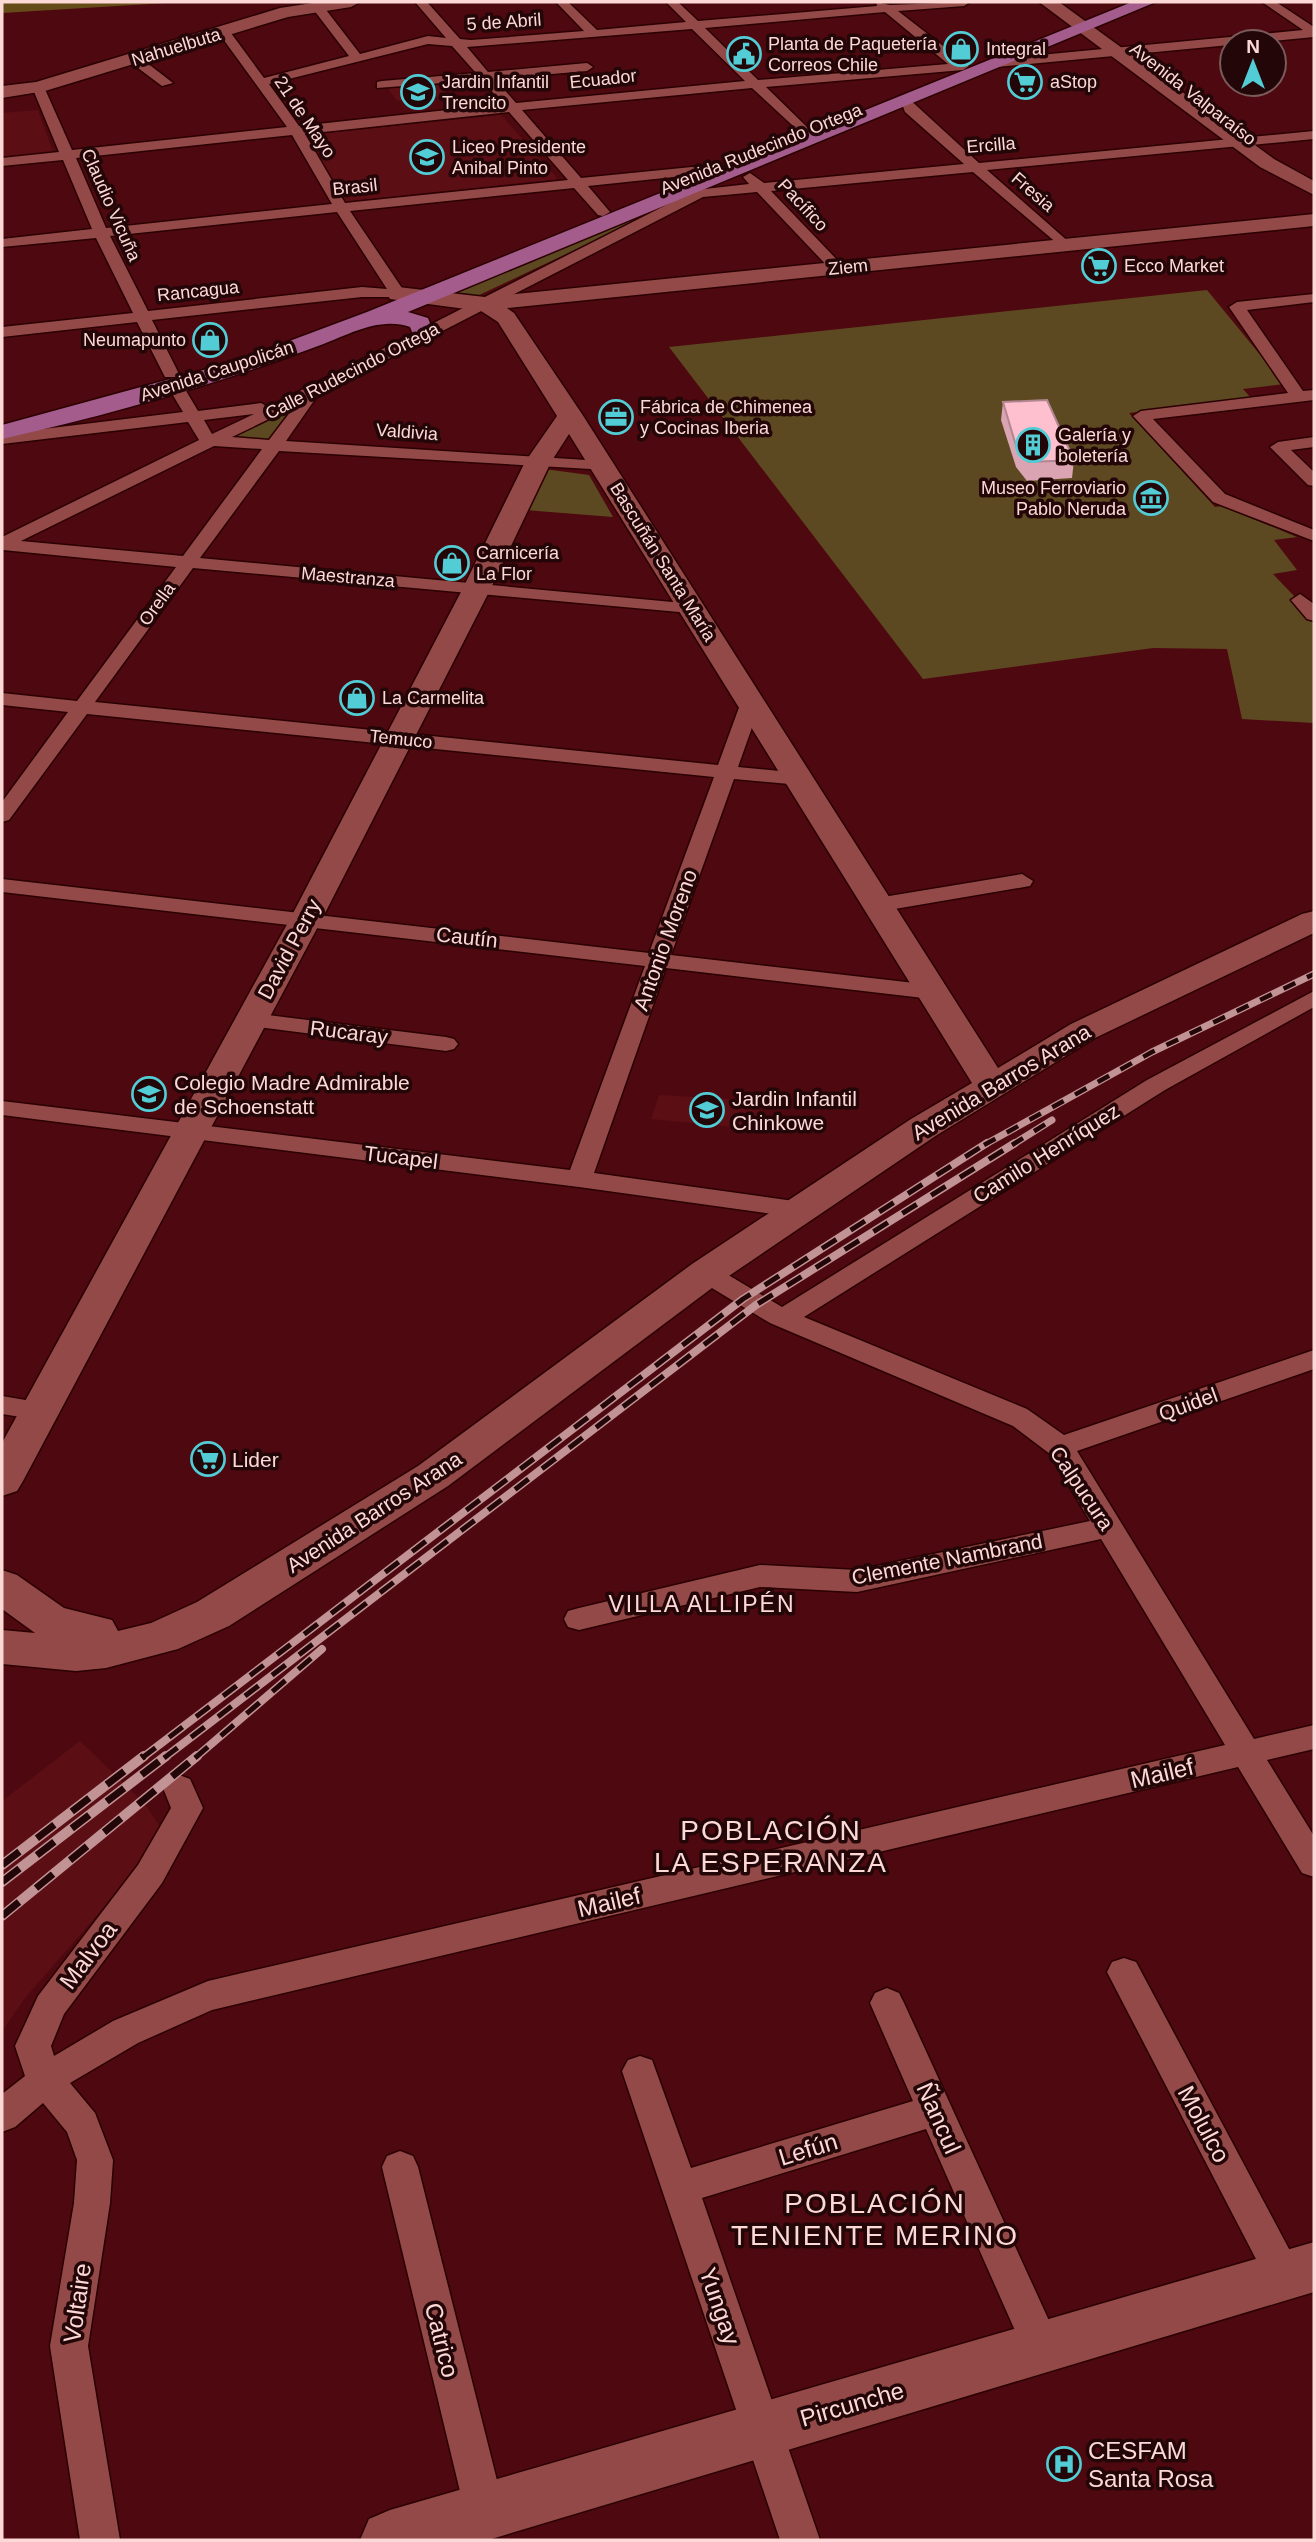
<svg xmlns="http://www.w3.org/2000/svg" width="1316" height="2542" viewBox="0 0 1316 2542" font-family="Arial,sans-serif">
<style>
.built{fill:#5c0e15}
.green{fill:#5d4921}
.forest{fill:#644b18}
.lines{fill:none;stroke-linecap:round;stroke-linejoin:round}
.street-casing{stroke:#2b0002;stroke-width:3}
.secondary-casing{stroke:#2b0002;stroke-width:3}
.primary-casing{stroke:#2b0002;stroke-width:3}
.street{fill:#924947;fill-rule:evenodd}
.secondary{fill:#924947;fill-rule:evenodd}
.primary{fill:#a35c8b;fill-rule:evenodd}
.rail-far2-casing{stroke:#c29394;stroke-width:7}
.rail-far1-casing{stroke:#c29394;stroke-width:8}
.rail-casing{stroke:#c29394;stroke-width:10}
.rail-far2{stroke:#230607;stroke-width:4.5;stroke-dasharray:13;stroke-linecap:butt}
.rail-far1{stroke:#230607;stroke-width:5;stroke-dasharray:17;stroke-linecap:butt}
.rail{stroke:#230607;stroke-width:7;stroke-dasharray:22;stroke-linecap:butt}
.wall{fill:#daa4b2}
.building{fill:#febfcf;stroke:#b28691;stroke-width:2}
.labels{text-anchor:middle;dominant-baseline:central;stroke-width:7;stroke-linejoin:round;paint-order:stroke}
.far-street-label{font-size:18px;fill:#fcd9d6;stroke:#230607}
.far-poi-label{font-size:18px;fill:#fcd9d6;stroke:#230607;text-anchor:start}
.street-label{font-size:21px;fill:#fcd9d6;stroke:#230607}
.poi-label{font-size:21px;fill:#fcd9d6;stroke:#230607;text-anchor:start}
.neighbourhood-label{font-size:23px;letter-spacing:2px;fill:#fcd9d6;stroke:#230607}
.near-street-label{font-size:24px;fill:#fcd9d6;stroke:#230607}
.near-poi-label{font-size:24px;fill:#fcd9d6;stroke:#230607;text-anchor:start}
.near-neighbourhood-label{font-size:28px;letter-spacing:2px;fill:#fcd9d6;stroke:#230607}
</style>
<rect width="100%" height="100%" fill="#4e0910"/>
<path class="built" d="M 439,84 L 449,96 L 397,101 L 388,88 Z
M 38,110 L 54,155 L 2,160 L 2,113 Z
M 501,115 L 558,179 L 342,202 L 303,135 Z
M 659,1095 L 761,1101 L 756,1129 L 651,1119 Z
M 80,1741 L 145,1804 L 166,1836 L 25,1998 L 2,2031 L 2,1801 Z"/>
<path class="green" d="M 687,197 L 475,297 L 448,292 L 673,198 Z
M 1207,290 L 1284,384 L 1243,389 L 1251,398 L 1129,413 L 1215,507 L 1222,506 L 1297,537 L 1274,540 L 1297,570 L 1273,574 L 1314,617 L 1314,723 L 1242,719 L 1227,649 L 1153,648 L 923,679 L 669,347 Z
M 295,405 L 271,441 L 227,438 Z
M 544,469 L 589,475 L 613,517 L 525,510 Z"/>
<path class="forest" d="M 2,2 L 183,2 L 2,13 Z"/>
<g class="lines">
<g class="street-casing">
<path id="street" d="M 315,2 L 320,2 L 360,54 L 428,36 L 446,38 L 415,2 L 427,2 L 460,39 L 471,40 L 584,31 L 556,2 L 568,2 L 597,30 L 686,22 L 666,2 L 678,2 L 698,21 L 877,6 L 876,2 L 890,5 L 970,2 L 964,6 L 898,11 L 969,66 L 963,70 L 766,87 L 809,129 L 809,135 L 804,136 L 752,88 L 522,110 L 581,178 L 712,165 L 719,169 L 712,173 L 588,186 L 610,212 L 603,216 L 598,215 L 574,188 L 350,211 L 406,294 L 403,297 L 362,297 L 152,320 L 179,374 L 177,377 L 165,377 L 137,322 L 2,337 L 2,327 L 133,313 L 96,238 L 2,247 L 2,239 L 92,229 L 63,160 L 2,166 L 2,158 L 59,152 L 32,87 L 33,84 L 44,87 L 72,150 L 287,127 L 218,32 L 228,29 L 264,78 L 349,56 L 310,5 ZM 885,12 L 948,64 L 758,80 L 705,28 ZM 692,29 L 745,81 L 516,103 L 495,79 L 587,71 L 593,67 L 587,63 L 488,72 L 467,47 ZM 428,44 L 452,46 L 476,73 L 382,81 L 377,82 L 377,88 L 482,80 L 503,104 L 299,126 L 269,84 ZM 509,112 L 568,180 L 345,203 L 305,134 ZM 292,135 L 332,204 L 106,228 L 76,158 ZM 337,212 L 387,289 L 362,287 L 148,311 L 110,236 Z
M 1262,2 L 1276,2 L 1314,27 L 1314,37 L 997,67 L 991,63 L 997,59 L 1303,30 Z
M 130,56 L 138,56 L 173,83 L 162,86 L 130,62 Z
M 907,97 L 979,163 L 1314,131 L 1314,139 L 987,170 L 1070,243 L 1070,249 L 1065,250 L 973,172 L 771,191 L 842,265 L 842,271 L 832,271 L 757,192 L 703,197 L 318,395 L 286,441 L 602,461 L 611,466 L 608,470 L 279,451 L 200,558 L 694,604 L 701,606 L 703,610 L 701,614 L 193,568 L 95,702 L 718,765 L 741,702 L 751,696 L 758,698 L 761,702 L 738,767 L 800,773 L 810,779 L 800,785 L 734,779 L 671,955 L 932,985 L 940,987 L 944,992 L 940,997 L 932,999 L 666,968 L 594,1173 L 801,1202 L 810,1204 L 814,1210 L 810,1216 L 801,1218 L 579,1187 L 2,1115 L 2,1101 L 570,1170 L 645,966 L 2,892 L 2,879 L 649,953 L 714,777 L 87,714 L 9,820 L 2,822 L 2,802 L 68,712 L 2,705 L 2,693 L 77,701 L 176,567 L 3,550 L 2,537 L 199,440 L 188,422 L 2,444 L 2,434 L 183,412 L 168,387 L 176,382 L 182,384 L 198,411 L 261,403 L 268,407 L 680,198 L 676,195 L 678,192 L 749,184 L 743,177 L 750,173 L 764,183 L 964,164 L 905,112 L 901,101 ZM 294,407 L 269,440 L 232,437 ZM 254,414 L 212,434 L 204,420 ZM 214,446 L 262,449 L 183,556 L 21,541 Z
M 1314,294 L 1314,302 L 1247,310 L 1303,391 L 1314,390 L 1314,400 L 1153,419 L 1225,494 L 1314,530 L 1314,541 L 1213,502 L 1133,416 L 1141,411 L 1288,393 L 1229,307 L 1237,302 Z
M 1314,437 L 1314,447 L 1291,450 L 1314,472 L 1314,486 L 1308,485 L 1270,447 L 1278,442 Z
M 1300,594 L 1314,604 L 1314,621 L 1307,619 L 1291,600 Z
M 1022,874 L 1033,881 L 1030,886 L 877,912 L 866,905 L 877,898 Z
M 1314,991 L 1314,1007 L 1165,1090 L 804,1317 L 1027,1409 L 1064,1435 L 1314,1350 L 1314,1369 L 1077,1451 L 1254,1739 L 1314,1725 L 1314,1749 L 1267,1760 L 1314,1836 L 1314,1877 L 1302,1873 L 1238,1767 L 212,2010 L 138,2043 L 70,2083 L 95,2113 L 113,2160 L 110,2203 L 88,2346 L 120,2540 L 80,2540 L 50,2346 L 74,2203 L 77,2160 L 67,2132 L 43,2103 L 15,2127 L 2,2132 L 2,2094 L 25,2076 L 15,2046 L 38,1996 L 138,1865 L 171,1808 L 163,1788 L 168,1779 L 179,1775 L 190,1779 L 203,1808 L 162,1883 L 64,2014 L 51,2046 L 54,2056 L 113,2021 L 208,1981 L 1225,1745 L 1101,1539 L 857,1592 L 760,1587 L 579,1630 L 568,1627 L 564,1619 L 568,1611 L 579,1608 L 760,1565 L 857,1570 L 1090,1521 L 1050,1454 L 1013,1426 L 770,1323 L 697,1279 L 693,1273 L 697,1267 L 706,1265 L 715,1267 L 782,1307 L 1147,1080 Z
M 251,1013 L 446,1037 L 454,1039 L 458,1044 L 454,1049 L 446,1051 L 243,1025 L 239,1020 L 243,1015 Z
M 2,1396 L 49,1404 L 53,1411 L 49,1418 L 39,1420 L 2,1414 Z
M 1124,1958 L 1136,1962 L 1297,2264 L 1303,2276 L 1297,2288 L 1284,2293 L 1271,2288 L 1107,1972 L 1112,1962 Z
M 887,1988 L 899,1993 L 904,2003 L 1061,2347 L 1056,2360 L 1042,2365 L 1028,2360 L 926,2129 L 702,2198 L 820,2540 L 780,2540 L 622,2071 L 628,2060 L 640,2056 L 652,2060 L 691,2168 L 913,2101 L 870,2003 L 875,1993 Z
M 400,2151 L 413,2156 L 418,2167 L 505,2512 L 499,2526 L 485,2532 L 471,2526 L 465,2512 L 382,2167 L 387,2156 Z"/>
</g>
<g class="secondary-casing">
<path id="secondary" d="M 319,2 L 360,2 L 351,7 L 288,17 L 45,91 L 2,98 L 2,86 L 36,82 L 280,8 Z
M 1039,2 L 1059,2 L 1274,159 L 1314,181 L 1314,195 L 1260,167 Z
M 1314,214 L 1314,226 L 507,308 L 514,313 L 582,414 L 998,1068 L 1071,1024 L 1302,914 L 1314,911 L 1314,933 L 1095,1038 L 937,1135 L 720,1282 L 448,1486 L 229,1626 L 178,1649 L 106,1668 L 76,1671 L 2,1664 L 2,1630 L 35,1633 L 2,1609 L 2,1570 L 17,1575 L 64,1608 L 112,1620 L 118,1631 L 151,1623 L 197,1602 L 418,1466 L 692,1264 L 911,1119 L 972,1083 L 569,434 L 551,462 L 490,590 L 322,919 L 23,1481 L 17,1491 L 2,1496 L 2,1443 L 290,919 L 462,590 L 525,462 L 557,416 L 498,322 L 481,311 L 390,299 L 387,294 L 390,289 L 398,287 L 485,297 Z
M 1314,2242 L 1314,2292 L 488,2540 L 360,2540 L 369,2519 L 390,2510 Z"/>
</g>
<g class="primary-casing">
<path id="primary" d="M 1132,2 L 1156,2 L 408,312 L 428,318 L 434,334 L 431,339 L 415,339 L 410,327 C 379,316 346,336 318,346 C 215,385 109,415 2,439 L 2,425 L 236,361 L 367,312 Z"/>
</g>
<use href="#street" class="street"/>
<use href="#secondary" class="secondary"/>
<use href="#primary" class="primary"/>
<g class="rail-far2-casing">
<path id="rail-far2" d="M 984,1145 L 1152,1052 L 1314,974
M 1012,1145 L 1052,1120"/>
</g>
<g class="rail-far1-casing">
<path id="rail-far1" d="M 142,1758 L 743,1299 L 987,1143
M 164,1758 L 756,1305 L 1015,1143
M 195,1758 L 322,1649"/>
</g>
<g class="rail-casing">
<path id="rail" d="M 2,1865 L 144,1756
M 2,1882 L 166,1756
M 2,1916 L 197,1756"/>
</g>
<use href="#rail-far2" class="rail-far2"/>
<use href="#rail-far1" class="rail-far1"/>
<use href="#rail" class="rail"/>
</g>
<path class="wall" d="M 1003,402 L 1074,460 L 1072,478 L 1027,481 L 1016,467 L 1001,420 Z"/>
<path class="building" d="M 1047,400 L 1074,460 L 1029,462 L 1017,449 L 1003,402 Z"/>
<defs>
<g id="shop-ring" transform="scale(1.75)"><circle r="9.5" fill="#230607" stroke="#52ccd5" stroke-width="1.5"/><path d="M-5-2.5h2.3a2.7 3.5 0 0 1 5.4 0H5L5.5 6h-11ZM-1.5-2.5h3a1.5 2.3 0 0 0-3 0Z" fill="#52ccd5"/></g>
<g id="civic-ring" transform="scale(1.75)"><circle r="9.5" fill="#230607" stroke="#52ccd5" stroke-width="1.5"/><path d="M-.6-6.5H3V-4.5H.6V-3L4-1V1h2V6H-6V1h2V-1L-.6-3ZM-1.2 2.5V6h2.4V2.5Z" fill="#52ccd5"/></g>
<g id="supermarket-ring" transform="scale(1.75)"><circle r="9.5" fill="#230607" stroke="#52ccd5" stroke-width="1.5"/><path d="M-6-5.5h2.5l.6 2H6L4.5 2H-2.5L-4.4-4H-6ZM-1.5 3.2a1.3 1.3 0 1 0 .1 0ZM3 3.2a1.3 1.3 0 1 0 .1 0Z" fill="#52ccd5"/></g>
<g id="school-ring" transform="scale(1.75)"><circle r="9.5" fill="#230607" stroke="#52ccd5" stroke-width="1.5"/><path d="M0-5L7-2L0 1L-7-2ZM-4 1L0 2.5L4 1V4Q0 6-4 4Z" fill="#52ccd5"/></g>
<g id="office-ring" transform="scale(1.75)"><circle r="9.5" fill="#230607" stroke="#52ccd5" stroke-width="1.5"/><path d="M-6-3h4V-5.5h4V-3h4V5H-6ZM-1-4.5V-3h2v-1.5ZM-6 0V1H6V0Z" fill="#52ccd5"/></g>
<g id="building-ring" transform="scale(1.75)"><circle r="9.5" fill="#230607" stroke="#52ccd5" stroke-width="1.5"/><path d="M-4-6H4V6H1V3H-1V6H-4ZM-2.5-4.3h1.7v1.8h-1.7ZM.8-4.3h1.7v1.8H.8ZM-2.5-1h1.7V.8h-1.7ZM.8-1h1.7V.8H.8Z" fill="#52ccd5"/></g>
<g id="museum-ring" transform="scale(1.75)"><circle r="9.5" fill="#230607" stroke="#52ccd5" stroke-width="1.5"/><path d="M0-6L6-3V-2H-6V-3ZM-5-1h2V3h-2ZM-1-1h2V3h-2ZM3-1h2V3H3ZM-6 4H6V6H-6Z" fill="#52ccd5"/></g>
<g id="hospital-ring" transform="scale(1.75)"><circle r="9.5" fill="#230607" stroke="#52ccd5" stroke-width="1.5"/><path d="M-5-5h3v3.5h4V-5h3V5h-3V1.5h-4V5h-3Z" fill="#52ccd5"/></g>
</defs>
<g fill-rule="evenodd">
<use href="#shop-ring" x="961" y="49"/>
<use href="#civic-ring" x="744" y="54"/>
<use href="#supermarket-ring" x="1025" y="82"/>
<use href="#school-ring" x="418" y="92"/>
<use href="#school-ring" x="427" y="157"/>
<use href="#supermarket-ring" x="1099" y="266"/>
<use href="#shop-ring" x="210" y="340"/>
<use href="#office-ring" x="616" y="417"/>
<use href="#building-ring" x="1033" y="445"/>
<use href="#museum-ring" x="1151" y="498"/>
<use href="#shop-ring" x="452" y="563"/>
<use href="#shop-ring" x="357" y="698"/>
<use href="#school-ring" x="149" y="1094"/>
<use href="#school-ring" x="707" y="1110"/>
<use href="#supermarket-ring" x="208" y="1459"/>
<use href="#hospital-ring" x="1064" y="2464"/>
</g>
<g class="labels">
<g class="far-street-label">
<text transform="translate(504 22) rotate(-4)">5 de Abril</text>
<text transform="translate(176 47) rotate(-17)">Nahuelbuta</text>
<text transform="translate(603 79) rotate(-6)">Ecuador</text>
<text transform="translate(1193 94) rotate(38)">Avenida Valparaíso</text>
<text transform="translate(305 117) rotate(56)">21 de Mayo</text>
<text transform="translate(991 145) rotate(-5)">Ercilla</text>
<text transform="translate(761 149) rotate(-22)">Avenida Rudecindo Ortega</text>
<text transform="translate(355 187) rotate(-6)">Brasil</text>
<text transform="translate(1033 192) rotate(41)">Fresia</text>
<text transform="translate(111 205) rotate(66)">Claudio Vicuña</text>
<text transform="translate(803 205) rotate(47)">Pacífico</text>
<text transform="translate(848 267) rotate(-6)">Ziem</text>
<text transform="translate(198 291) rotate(-6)">Rancagua</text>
<text transform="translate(217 371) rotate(-18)">Avenida Caupolicán</text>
<text transform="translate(352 371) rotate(-27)">Calle Rudecindo Ortega</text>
<text transform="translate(407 432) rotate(4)">Valdivia</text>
<text transform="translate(663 562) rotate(58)">Bascuñán Santa María</text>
<text transform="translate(348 577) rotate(5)">Maestranza</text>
<text transform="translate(157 604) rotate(-54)">Orella</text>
<text transform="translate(401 739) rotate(6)">Temuco</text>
</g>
<g class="far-poi-label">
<text x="768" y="44">Planta de Paquetería<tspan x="768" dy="21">Correos Chile</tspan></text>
<text x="986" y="49">Integral</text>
<text x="442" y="82">Jardin Infantil<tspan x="442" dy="21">Trencito</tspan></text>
<text x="1050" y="82">aStop</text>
<text x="452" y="147">Liceo Presidente<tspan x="452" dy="21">Anibal Pinto</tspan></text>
<text x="1124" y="266">Ecco Market</text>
<text x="186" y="340" text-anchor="end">Neumapunto</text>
<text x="640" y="407">Fábrica de Chimenea<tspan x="640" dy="21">y Cocinas Iberia</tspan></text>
<text x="1058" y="435">Galería y<tspan x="1058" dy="21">boletería</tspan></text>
<text x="1126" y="488" text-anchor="end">Museo Ferroviario<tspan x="1126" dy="21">Pablo Neruda</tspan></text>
<text x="476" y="553">Carnicería<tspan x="476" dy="21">La Flor</tspan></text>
<text x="382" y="698">La Carmelita</text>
</g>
<g class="street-label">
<text transform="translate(467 937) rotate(6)">Cautín</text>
<text transform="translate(665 940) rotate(-70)">Antonio Moreno</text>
<text transform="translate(289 949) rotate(-62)">David Perry</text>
<text transform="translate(349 1032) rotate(7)">Rucaray</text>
<text transform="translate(1001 1082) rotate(-31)">Avenida Barros Arana</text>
<text transform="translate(1046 1153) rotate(-32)">Camilo Henríquez</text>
<text transform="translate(401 1157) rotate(7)">Tucapel</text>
<text transform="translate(1188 1404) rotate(-20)">Quidel</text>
<text transform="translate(1082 1488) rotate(56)">Calpucura</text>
<text transform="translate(374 1512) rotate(-33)">Avenida Barros Arana</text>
<text transform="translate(947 1559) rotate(-11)">Clemente Nambrand</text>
</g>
<g class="poi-label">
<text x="174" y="1082">Colegio Madre Admirable<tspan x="174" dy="24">de Schoenstatt</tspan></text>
<text x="732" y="1098">Jardin Infantil<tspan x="732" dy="24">Chinkowe</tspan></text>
<text x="232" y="1459">Lider</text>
</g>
<g class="neighbourhood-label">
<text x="702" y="1604">VILLA ALLIPÉN</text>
</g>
<g class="near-street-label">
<text transform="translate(1162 1773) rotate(-13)">Mailef</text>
<text transform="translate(609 1902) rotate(-13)">Mailef</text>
<text transform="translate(88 1955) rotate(-53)">Malvoa</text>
<text transform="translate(939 2118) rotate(66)">Ñancul</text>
<text transform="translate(1204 2124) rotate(62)">Molulco</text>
<text transform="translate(808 2149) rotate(-17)">Lefún</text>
<text transform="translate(77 2303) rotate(-82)">Voltaire</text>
<text transform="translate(720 2306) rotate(71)">Yungay</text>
<text transform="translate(442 2340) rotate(76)">Catrico</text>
<text transform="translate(852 2404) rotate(-16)">Pircunche</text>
</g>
<g class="near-poi-label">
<text x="1088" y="2450">CESFAM<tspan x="1088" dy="28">Santa Rosa</tspan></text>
</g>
<g class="near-neighbourhood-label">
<text x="771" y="1830">POBLACIÓN<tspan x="771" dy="32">LA ESPERANZA</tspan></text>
<text x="875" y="2203">POBLACIÓN<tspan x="875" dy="32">TENIENTE MERINO</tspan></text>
</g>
</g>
<rect width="1316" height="2542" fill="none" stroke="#fcd9d6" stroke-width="7"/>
<g transform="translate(1253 63)"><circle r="33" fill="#230607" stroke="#7a5a5a" stroke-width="2"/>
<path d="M0-5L12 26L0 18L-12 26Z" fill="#52ccd5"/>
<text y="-10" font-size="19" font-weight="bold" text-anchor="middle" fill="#fcd9d6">N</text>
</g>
</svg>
